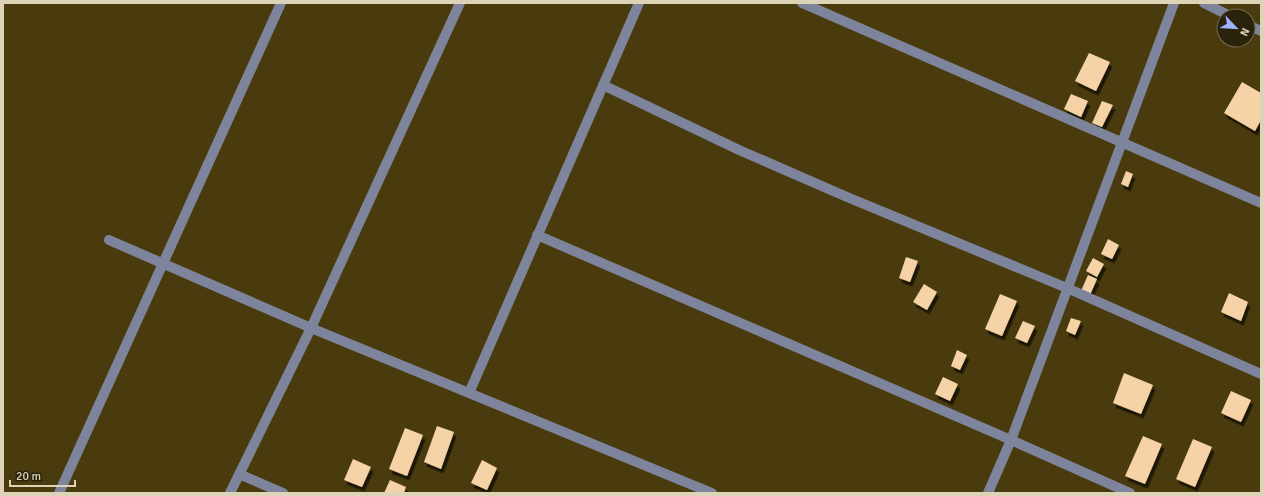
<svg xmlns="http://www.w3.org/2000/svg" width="1264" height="496" viewBox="0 0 1264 496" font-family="Signika,sans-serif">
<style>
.building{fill:#f6d2a7;filter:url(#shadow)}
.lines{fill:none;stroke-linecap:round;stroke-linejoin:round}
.minor{stroke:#7d849b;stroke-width:10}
</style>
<defs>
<filter id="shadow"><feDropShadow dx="2.5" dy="4.5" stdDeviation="0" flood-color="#0009"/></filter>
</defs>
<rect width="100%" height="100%" fill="#493b0e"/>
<path class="building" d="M 1089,53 L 1110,62 L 1096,91 L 1075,81 Z
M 1242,82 L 1261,93 L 1261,120 L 1255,131 L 1224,113 Z
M 1071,94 L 1088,101 L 1081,117 L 1064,109 Z
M 1102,101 L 1113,105 L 1102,127 L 1092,123 Z
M 1126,171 L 1133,174 L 1128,187 L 1121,184 Z
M 1108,239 L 1119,245 L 1112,259 L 1101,254 Z
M 906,257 L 918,261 L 910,282 L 899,278 Z
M 1093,258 L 1104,264 L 1097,277 L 1086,271 Z
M 1088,275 L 1097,279 L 1090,295 L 1081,291 Z
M 924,284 L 937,292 L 927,310 L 913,302 Z
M 1229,293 L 1248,302 L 1241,321 L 1221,312 Z
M 1000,294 L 1017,301 L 1002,336 L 985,329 Z
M 1071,318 L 1081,321 L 1075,335 L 1066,331 Z
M 1023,321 L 1035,326 L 1027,343 L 1015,338 Z
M 957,350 L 967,355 L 960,370 L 951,366 Z
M 1124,373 L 1153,385 L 1141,414 L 1113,403 Z
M 943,377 L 958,384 L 950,401 L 935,394 Z
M 1231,391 L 1251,400 L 1241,422 L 1221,413 Z
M 437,426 L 454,432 L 441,469 L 424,462 Z
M 405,428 L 423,435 L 407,476 L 389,469 Z
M 1143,436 L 1162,444 L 1145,484 L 1125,476 Z
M 1193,439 L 1212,447 L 1195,487 L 1176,479 Z
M 353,459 L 371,467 L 362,487 L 344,480 Z
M 482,460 L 497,468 L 487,490 L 471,483 Z
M 390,480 L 406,487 L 404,493 L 384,493 Z"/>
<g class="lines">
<path class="minor" d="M 802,3 L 1261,203
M 1204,3 L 1230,16
M 1248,25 L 1261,31
M 603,85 L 739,150 L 847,197 L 1067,288 L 1261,374
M 537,235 L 1011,440 L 1130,493
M 109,240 L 311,328 L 712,493
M 469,393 L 639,3
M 239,474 L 283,493
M 59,493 L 281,3
M 230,493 L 311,328 L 460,3
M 988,493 L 1011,440 L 1174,3"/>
</g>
<rect width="1264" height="496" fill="none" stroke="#ddd4b7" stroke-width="8"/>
<g transform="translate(1236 28) rotate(115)"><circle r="19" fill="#2a230b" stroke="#726a50"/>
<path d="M0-3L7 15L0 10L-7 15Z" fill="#9eb3fd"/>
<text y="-6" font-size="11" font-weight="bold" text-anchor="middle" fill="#ddd4b7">N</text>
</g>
<path d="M10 480v6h65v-6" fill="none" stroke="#ddd4b7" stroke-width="2"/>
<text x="16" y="480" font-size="12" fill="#ddd4b7" stroke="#2a230b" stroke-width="3" paint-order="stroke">20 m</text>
</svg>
